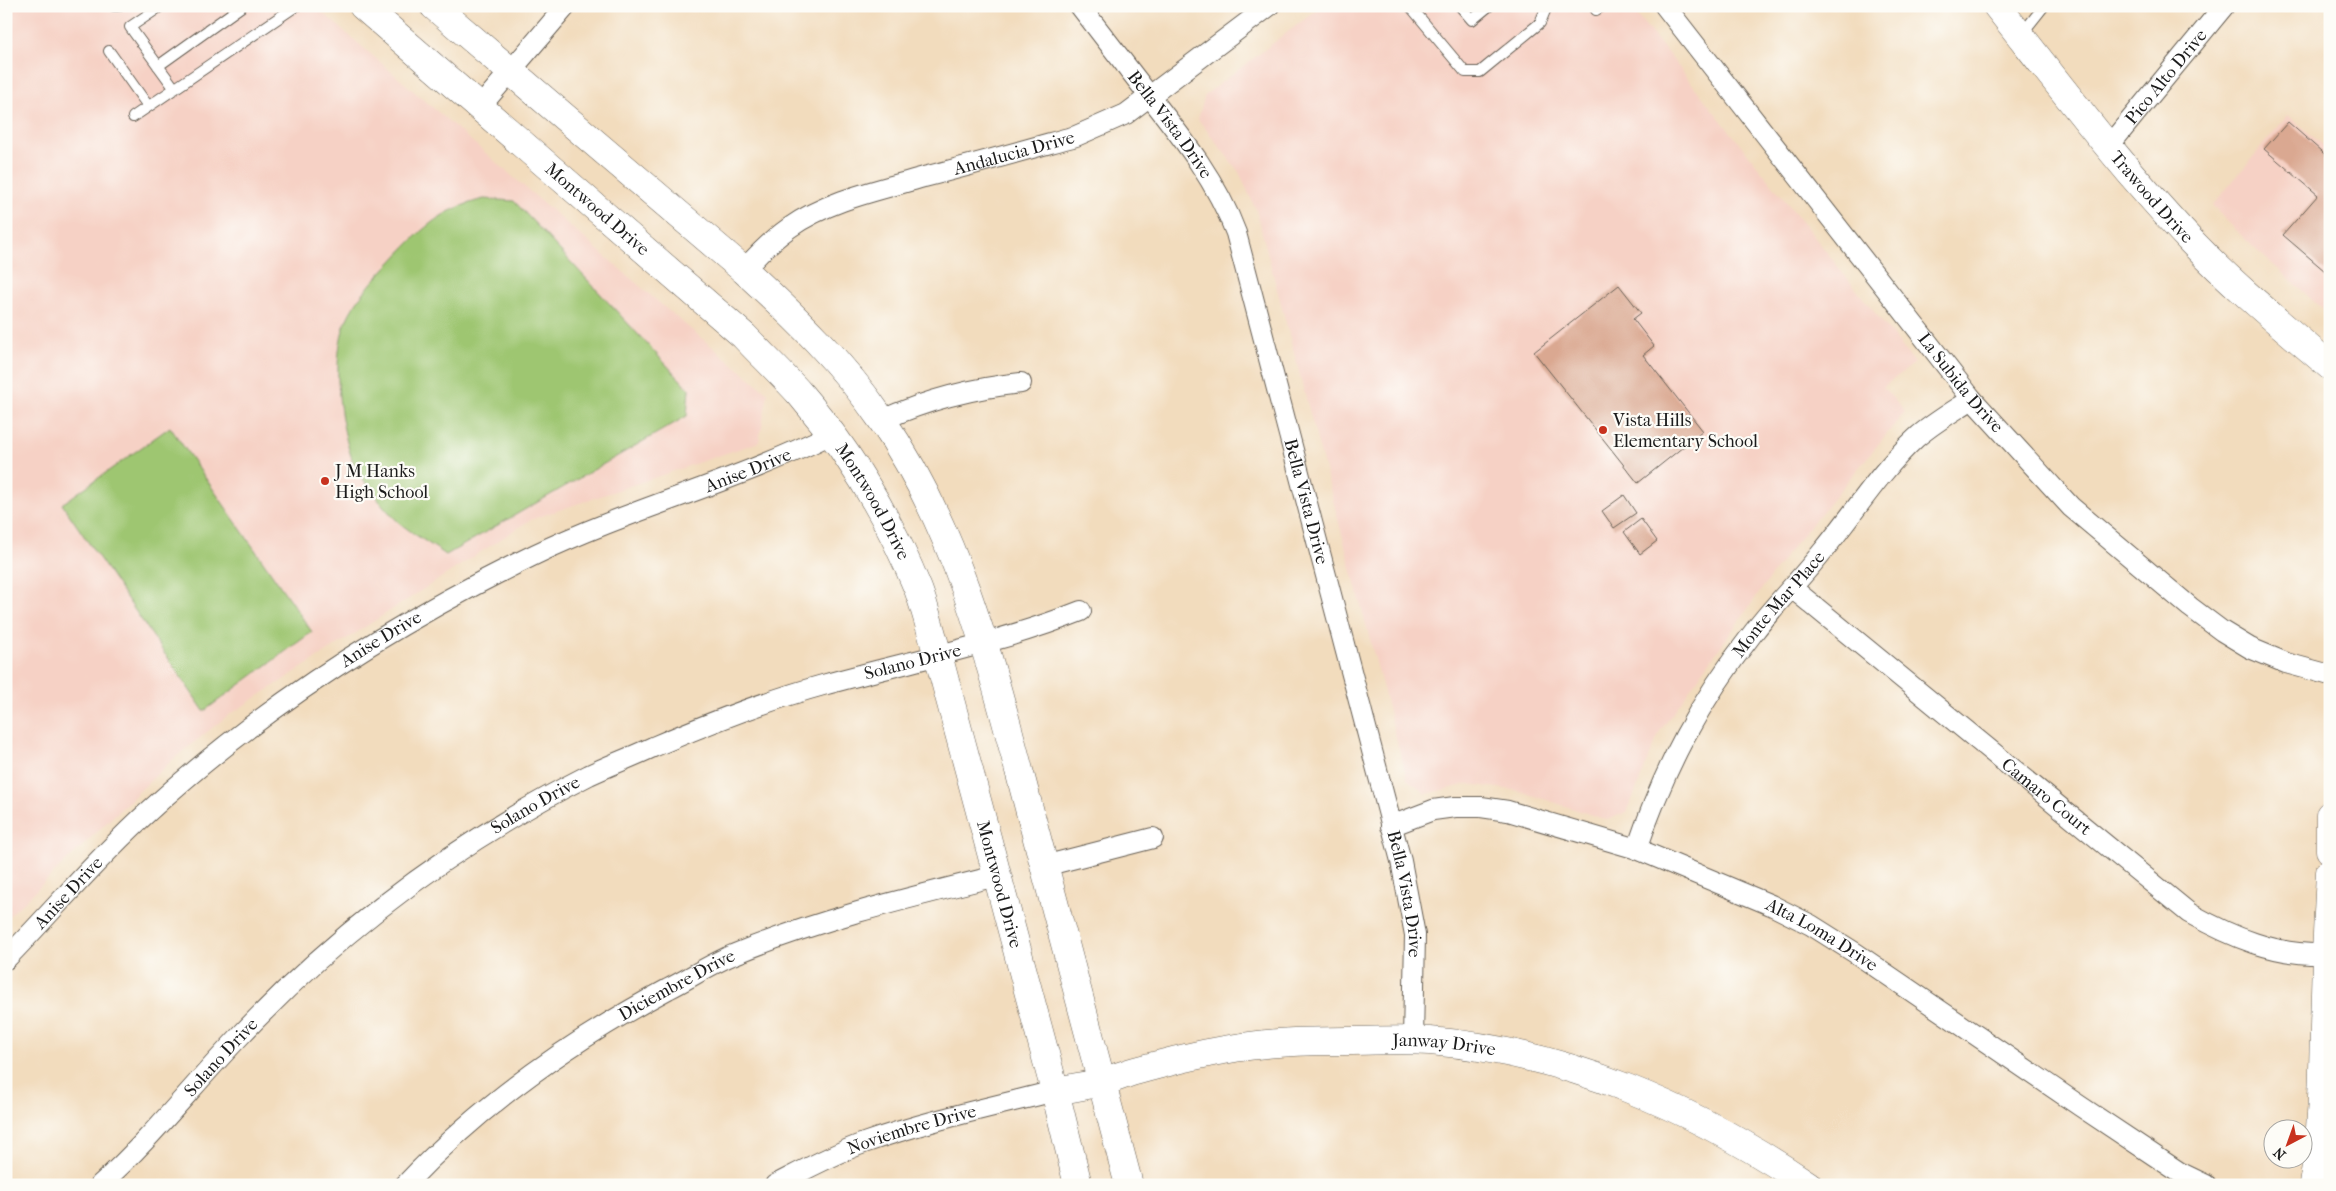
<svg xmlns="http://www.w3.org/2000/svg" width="2336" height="1191" viewBox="0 0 2336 1191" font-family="'IM FELL French Canon',serif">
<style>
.built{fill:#f6d1c5}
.pitch{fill:#9ec671;stroke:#5d7146}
.building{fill:#daa891}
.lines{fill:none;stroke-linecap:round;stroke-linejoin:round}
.lane-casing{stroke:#675f54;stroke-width:12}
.street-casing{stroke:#675f54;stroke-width:22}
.secondary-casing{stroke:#675f54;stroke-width:29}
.lane{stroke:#fff;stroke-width:10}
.street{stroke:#fff;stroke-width:20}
.secondary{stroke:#fff;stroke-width:28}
.poi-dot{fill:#c8321e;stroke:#fdfcf7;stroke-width:2}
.labels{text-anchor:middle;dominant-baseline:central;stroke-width:4.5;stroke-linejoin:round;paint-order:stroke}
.street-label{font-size:18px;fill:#1c1c1c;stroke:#fdfcf7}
.poi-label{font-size:18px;fill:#1c1c1c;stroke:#fdfcf7;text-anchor:start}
</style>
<rect width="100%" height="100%" fill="#fdfcf7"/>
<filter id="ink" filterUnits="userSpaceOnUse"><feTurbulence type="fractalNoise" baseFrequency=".02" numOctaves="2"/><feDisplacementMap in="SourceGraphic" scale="10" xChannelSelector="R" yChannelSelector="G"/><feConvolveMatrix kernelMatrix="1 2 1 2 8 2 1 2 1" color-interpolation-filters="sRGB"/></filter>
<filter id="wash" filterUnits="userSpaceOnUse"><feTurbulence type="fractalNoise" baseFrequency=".0096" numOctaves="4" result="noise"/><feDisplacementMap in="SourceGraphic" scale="20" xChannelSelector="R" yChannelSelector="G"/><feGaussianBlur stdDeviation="1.12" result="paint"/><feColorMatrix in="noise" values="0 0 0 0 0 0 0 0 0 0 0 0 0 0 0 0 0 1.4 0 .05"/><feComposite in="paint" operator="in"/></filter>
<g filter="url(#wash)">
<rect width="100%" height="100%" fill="#f2dcbd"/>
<path class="built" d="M 6,6 L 315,6 L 664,307 L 768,393 L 759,442 L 530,520 L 226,717 L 172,760 L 6,919 Z
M 1322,6 L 1630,6 L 1915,363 L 1883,387 L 1905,412 L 1787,554 L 1660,731 L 1627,812 L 1607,820 L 1520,791 L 1468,784 L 1426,794 L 1407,779 L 1256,210 L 1239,172 L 1198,119 L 1205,95 Z
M 2288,115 L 2330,151 L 2330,315 L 2253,247 L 2212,206 Z"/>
<path class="pitch" d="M 484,199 L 514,201 L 689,389 L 687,416 L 446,555 C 432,545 416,536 402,525 C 388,514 358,476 352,459 C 339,421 331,359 346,321 C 356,298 375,279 392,261 C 423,228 439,210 484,199 Z
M 170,427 L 312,632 L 204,711 L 62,504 Z"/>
<g id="blocks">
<path class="building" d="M 2288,122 L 2330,159 L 2330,265 L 2325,271 L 2283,235 L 2318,195 L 2264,149 Z
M 1619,285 L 1641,313 L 1633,319 L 1654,346 L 1643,355 L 1703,431 L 1638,483 L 1534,352 Z
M 1624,495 L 1636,513 L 1614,528 L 1602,511 Z
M 1641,519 L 1657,541 L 1640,554 L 1624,532 Z"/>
</g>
</g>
<g filter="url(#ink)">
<use href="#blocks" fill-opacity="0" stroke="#675f54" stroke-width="1"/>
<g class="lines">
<g class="lane-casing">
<path id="lane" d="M 114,6 L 118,6
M 161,6 L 130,27 L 175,89
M 1410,6 L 1465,72 L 1480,72 L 1540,23 L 1547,6
M 1460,6 L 1472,20 L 1489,6
M 1596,10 L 1602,6
M 2021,35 L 2044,6
M 109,51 L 148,106
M 158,66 L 242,6
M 133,117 L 296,6"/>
</g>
<g class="street-casing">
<g id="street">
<path id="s1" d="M 1080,6 C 1104,37 1127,67 1151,98 C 1184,140 1217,182 1236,233 L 1401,861 L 1415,935 L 1413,1040"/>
<path id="s2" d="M 1665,6 L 1972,399 L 2071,507 L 2190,607 L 2222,631 L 2250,648 L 2286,663 L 2330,675"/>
<path d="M 480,107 L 566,6"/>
<path id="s3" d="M 2108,147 L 2224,6"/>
<path id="s4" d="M 744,270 C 758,254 772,240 789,228 C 828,200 879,190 924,177 C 975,164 1025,150 1076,136 L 1126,114 L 1269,6"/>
<path d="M 882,420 C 927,400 972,388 1021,383"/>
<path id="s5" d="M 1792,588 L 2189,913 C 2232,937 2276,956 2326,954"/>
<path id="s6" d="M 1391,826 L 1433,810 L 1455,807 L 1481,807 L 1508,811 L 1637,849 L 1771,905 L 1811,925 L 1857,954 L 2080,1106 L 2179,1172 L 2206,1185"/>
<path id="s7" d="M 1637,849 C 1665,766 1699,702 1753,633 C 1774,605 1800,580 1822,552 C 1853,515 1880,471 1916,438 C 1933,423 1954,411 1972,399"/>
<path d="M 1044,866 L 1153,838"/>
<path id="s8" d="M 6,959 C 54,910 97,858 148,812 C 263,706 396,622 536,554 C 632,508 736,482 831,434"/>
<path id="s9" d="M 100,1185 C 151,1139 193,1085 240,1036 C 340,930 459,841 589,775 C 610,765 632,757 653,747 C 709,723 765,701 823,685 C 909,661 998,644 1081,611"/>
<path id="s10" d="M 405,1185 C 481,1104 571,1041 668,989 C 690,978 712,963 735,954 C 820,919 908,898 996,876"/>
<path id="s11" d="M 775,1185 C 804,1170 833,1154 864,1143 C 926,1121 991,1107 1055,1091"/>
</g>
</g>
<g class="secondary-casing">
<g id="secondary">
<path id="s12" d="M 363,6 L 744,336 C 762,355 782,374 800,394 C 850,452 889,518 918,589 C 926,610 931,633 938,655 L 1055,1091 L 1078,1185"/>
<path d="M 434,6 L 744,270 C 794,316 843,363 881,419 C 962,536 994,677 1030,812 C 1063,936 1096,1060 1129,1185"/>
<path id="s13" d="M 1997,6 C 2060,86 2121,167 2191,241 C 2234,286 2283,326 2330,366"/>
<path d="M 2330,815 L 2330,850"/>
<path id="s14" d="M 1055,1091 C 1070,1088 1086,1086 1102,1082 C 1113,1079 1124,1074 1135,1071 C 1164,1063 1195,1055 1224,1050 C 1265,1042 1306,1041 1347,1041 C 1374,1041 1402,1039 1430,1041 C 1566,1052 1697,1109 1808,1185"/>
<path d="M 2313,1185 C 2322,1133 2323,1081 2324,1029 C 2325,976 2327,924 2330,872"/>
</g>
</g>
<use href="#lane" class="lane"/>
<use href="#street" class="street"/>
<use href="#secondary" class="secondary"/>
</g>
</g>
<g class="poi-dot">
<circle cx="1603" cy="430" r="5"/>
<circle cx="325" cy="481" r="5"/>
</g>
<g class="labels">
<g class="street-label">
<text stroke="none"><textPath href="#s3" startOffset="91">Pico Alto Drive</textPath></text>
<text stroke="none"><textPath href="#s1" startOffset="149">Bella Vista Drive</textPath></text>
<text stroke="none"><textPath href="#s4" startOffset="300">Andalucia Drive</textPath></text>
<text stroke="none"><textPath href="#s13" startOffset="246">Trawood Drive</textPath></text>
<text stroke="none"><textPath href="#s12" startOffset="310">Montwood Drive</textPath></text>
<text stroke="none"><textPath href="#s2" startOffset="479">La Subida Drive</textPath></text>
<text stroke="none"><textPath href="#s8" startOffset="900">Anise Drive</textPath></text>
<text stroke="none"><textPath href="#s1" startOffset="554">Bella Vista Drive</textPath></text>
<text stroke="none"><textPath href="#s12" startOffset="715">Montwood Drive</textPath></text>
<text stroke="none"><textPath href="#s7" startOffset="285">Monte Mar Place</textPath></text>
<text stroke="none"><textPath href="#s8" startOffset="495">Anise Drive</textPath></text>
<text stroke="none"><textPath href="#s9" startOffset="986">Solano Drive</textPath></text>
<text stroke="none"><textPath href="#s5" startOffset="329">Camaro Court</textPath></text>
<text stroke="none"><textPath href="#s9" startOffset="581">Solano Drive</textPath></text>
<text stroke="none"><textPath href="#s12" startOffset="1120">Montwood Drive</textPath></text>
<text stroke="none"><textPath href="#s8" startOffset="91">Anise Drive</textPath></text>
<text stroke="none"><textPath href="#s1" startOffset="959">Bella Vista Drive</textPath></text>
<text stroke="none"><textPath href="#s6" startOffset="459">Alta Loma Drive</textPath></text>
<text stroke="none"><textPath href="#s10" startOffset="339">Diciembre Drive</textPath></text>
<text stroke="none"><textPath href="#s14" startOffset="395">Janway Drive</textPath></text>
<text stroke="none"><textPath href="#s9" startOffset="176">Solano Drive</textPath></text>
<text stroke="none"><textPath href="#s11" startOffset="148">Noviembre Drive</textPath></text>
</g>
<g class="poi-label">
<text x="1613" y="420">Vista Hills<tspan x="1613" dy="21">Elementary School</tspan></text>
<text x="335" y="471">J M Hanks<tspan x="335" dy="21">High School</tspan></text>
</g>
</g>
<rect width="2336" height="1191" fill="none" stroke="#fdfcf7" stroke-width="25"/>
<g transform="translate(2288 1144) rotate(221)"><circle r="24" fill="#fdfcf7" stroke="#a3a29f"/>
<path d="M0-4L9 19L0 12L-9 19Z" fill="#c8321e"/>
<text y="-8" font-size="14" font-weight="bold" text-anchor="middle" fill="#1c1c1c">N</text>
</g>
</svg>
